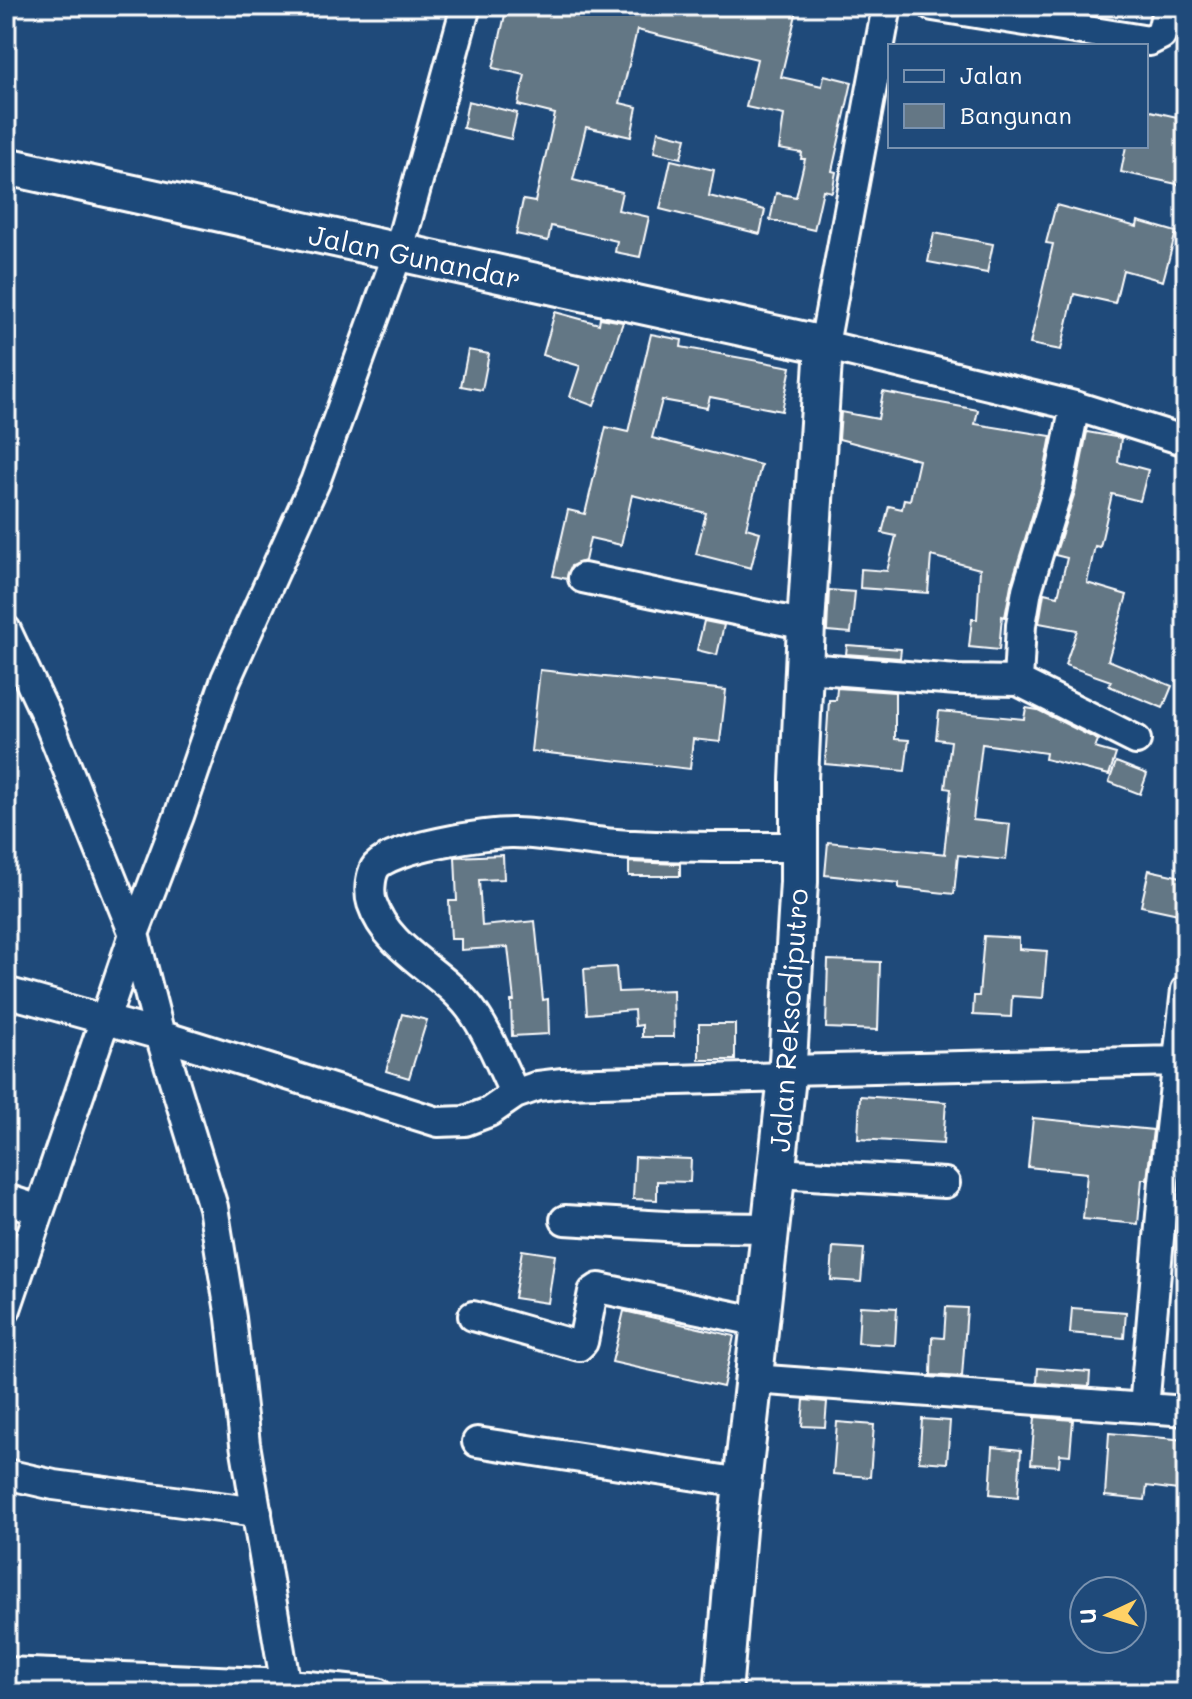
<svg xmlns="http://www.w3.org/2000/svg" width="1192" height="1699" viewBox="0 0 1192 1699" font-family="Mali,sans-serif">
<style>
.building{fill:#647785;stroke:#fff;stroke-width:2}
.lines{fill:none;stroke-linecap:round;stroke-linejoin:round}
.minor-casing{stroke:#fff;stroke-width:34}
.major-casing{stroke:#fff;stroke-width:42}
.minor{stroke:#1f4a7a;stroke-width:28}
.major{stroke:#1f4a7a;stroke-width:36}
.labels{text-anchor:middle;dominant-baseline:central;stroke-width:6;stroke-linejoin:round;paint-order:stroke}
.street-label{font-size:28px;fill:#fff;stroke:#1f4a7a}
</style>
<rect width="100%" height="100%" fill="#1f4a7a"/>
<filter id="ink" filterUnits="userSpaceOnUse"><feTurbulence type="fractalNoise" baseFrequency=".0125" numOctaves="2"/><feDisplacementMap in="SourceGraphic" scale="16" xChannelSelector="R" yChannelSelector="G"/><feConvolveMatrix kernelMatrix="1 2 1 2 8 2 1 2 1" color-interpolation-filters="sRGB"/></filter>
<g filter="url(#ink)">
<path class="building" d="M 507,6 L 798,6 L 781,77 L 822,86 L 824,75 L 852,82 L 832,171 L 836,172 L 832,192 L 823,190 L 814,230 L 770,220 L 776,193 L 796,197 L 805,159 L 801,159 L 802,153 L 779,149 L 784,115 L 746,107 L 757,59 L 637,30 L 620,103 L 637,107 L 631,137 L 586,127 L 573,180 L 622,192 L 618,210 L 649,217 L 640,257 L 615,252 L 617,241 L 551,226 L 548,241 L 516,234 L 523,200 L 535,202 L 555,114 L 518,105 L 525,75 L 493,68 Z
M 468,101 L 517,113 L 511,139 L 463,128 Z
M 1146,110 L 1186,119 L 1186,186 L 1121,172 L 1126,146 L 1146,146 Z
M 658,131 L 686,138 L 681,158 L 654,152 Z
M 671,160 L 714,170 L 709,196 L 765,210 L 760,234 L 660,209 Z
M 1056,205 L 1137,227 L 1138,221 L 1176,232 L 1163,281 L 1123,270 L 1115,303 L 1074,294 L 1061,350 L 1030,344 L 1053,244 L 1046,243 Z
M 934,233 L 993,244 L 987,273 L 928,262 Z
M 555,312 L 599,324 L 600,318 L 623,322 L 594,406 L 570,397 L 580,366 L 543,355 Z
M 651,334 L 682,340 L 681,347 L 791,367 L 782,411 L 710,397 L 707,408 L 662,400 L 652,438 L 761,465 L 746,528 L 760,532 L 751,568 L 696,554 L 706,513 L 632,495 L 621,545 L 590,538 L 585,561 L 571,566 L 567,579 L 553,576 L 568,510 L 585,514 L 606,427 L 628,432 Z
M 468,350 L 489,354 L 482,390 L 461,386 Z
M 883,392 L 978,410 L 975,424 L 1051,436 L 1042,484 L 1011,585 L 1005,617 L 1002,616 L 999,650 L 969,647 L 972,619 L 977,619 L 980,569 L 931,556 L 928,593 L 860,588 L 861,569 L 887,571 L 896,536 L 882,533 L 889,506 L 902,509 L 904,499 L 910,500 L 919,460 L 839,439 L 841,412 L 878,419 Z
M 1087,432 L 1121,438 L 1118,462 L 1148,470 L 1140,501 L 1112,494 L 1100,547 L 1095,546 L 1087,583 L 1127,595 L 1108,660 L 1172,686 L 1163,708 L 1109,686 L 1111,681 L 1065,665 L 1077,630 L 1039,623 L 1044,593 L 1058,596 L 1067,558 L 1055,555 L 1075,492 Z
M 829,590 L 855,592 L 851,633 L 827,631 Z
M 704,621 L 724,625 L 717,655 L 697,650 Z
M 847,645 L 901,649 L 900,658 L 846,654 Z
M 540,670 L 726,690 L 720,742 L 693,739 L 690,769 L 531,751 Z
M 837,688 L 895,692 L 895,739 L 909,740 L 905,771 L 825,764 L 829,700 L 836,700 Z
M 1026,708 L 1038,710 L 1098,740 L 1095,748 L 1116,754 L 1109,775 L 1045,759 L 1046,753 L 982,744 L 973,820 L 1010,824 L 1006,860 L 958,855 L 954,894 L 899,888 L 899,883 L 825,875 L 828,842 L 947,854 L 944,854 L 951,789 L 945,788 L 951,741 L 936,739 L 939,711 L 1024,719 Z
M 1116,762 L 1147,774 L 1140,794 L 1109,782 Z
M 503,855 L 504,879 L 479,880 L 482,926 L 535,921 L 543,1000 L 548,999 L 549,1034 L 512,1036 L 511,1001 L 514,1001 L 508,947 L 461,950 L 461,939 L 451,939 L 449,901 L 457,901 L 455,857 Z
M 629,862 L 680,864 L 680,876 L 629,876 Z
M 1149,870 L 1186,878 L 1183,915 L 1141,906 Z
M 984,936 L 1019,938 L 1019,949 L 1047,951 L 1043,998 L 1012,996 L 1011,1017 L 973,1015 L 974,996 L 979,996 Z
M 828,960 L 880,962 L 878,1030 L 826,1028 Z
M 616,967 L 618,992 L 673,990 L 674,1037 L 642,1037 L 642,1025 L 635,1026 L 634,1010 L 587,1014 L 584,969 Z
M 402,1014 L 427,1020 L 409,1078 L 386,1071 Z
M 699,1024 L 735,1024 L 735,1060 L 699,1060 Z
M 860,1096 L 946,1102 L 943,1144 L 858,1139 Z
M 1033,1118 L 1153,1130 L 1147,1179 L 1142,1179 L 1138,1224 L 1083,1219 L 1087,1173 L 1028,1167 Z
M 635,1157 L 691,1159 L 690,1182 L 657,1181 L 657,1200 L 633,1199 Z
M 833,1247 L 864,1249 L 861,1282 L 831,1280 Z
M 522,1250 L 555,1255 L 548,1303 L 514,1298 Z
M 860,1306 L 897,1308 L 895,1345 L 858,1343 Z
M 946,1307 L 967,1308 L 962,1377 L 931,1375 L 932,1337 L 944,1338 Z
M 1072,1308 L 1126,1312 L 1124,1338 L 1070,1333 Z
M 624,1311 L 734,1336 L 723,1387 L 612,1362 Z
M 1038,1368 L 1090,1372 L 1089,1387 L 1037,1383 Z
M 804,1400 L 827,1402 L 825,1427 L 802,1426 Z
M 1035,1417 L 1073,1420 L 1070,1455 L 1060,1454 L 1059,1466 L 1031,1464 Z
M 922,1419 L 950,1421 L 947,1463 L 919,1461 Z
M 837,1422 L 874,1425 L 870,1477 L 833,1474 Z
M 1109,1433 L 1186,1440 L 1186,1491 L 1147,1486 L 1145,1500 L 1105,1496 Z
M 993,1447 L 1021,1450 L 1018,1497 L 990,1494 Z"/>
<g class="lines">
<g class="minor-casing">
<path id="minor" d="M 887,6 L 824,345 L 1075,406 L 1186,441
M 933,6 L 1149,41 L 1161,35 L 1168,6
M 583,578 L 806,625
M 6,630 L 45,713 L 134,934 L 160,1035 L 213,1207 L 231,1318 L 245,1444 L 287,1693
M 806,668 L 957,680 L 1018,681 L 1136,740
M 1018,681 L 1021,625 L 1027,590 L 1058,488 L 1075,406
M 6,992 L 160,1035 L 438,1122 L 465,1121 L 489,1112 L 515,1094 L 538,1086 L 563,1083 L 787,1077
M 787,1070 L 1177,1061
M 515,1094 C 501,1066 489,1033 470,1008 C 441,970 388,951 372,903 C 369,894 370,877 375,868 C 386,848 490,832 514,833 C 554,834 594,844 634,845 C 689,848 743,847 798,847
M 777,1173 L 945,1183
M 6,1199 L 39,1210
M 565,1220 L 682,1227 L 772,1228
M 6,1309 L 134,934 L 179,816 L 226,679 L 315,482 L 398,253 L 466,6
M 473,1316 L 579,1346 L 583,1342 L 593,1292 L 599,1288 L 761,1322
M 753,1379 L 1186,1411
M 1144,1408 L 1164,1181 L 1186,990
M 477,1442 L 742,1483
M 6,1474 L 54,1485 L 257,1512
M 6,1672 L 288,1684 L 377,1693"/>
</g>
<g class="major-casing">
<path id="major" d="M 6,166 L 824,345 L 806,625 L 799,780 L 799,882 L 787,1077 L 737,1530 L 723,1693"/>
</g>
<use href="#minor" class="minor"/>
<use href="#major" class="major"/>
</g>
</g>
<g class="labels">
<g class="street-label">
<text transform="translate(415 256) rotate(12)">Jalan Gunandar</text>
<text transform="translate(788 1020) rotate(-86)">Jalan Reksodiputro</text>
</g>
</g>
<rect width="1192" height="1699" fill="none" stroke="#1f4a7a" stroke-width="32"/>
<rect x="16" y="16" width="1160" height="1667" fill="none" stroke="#fff" stroke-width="3" filter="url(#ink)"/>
<rect x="888" y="44" width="260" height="104" fill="#1f4a7a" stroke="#7992af" stroke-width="2"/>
<rect x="904" y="70" width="40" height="12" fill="#1f4a7a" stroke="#7992af" stroke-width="2"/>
<text x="960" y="84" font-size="24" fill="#ffffff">Jalan</text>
<rect x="904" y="104" width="40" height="24" fill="#647785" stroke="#7992af" stroke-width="2"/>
<text x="960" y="124" font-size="24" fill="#ffffff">Bangunan</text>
<g transform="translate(1108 1615) rotate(266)"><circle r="38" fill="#1f4a7a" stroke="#7992af" stroke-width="2"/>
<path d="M0-6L14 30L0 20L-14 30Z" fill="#ffd166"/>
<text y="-12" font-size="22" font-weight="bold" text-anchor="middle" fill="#ffffff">U</text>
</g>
</svg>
